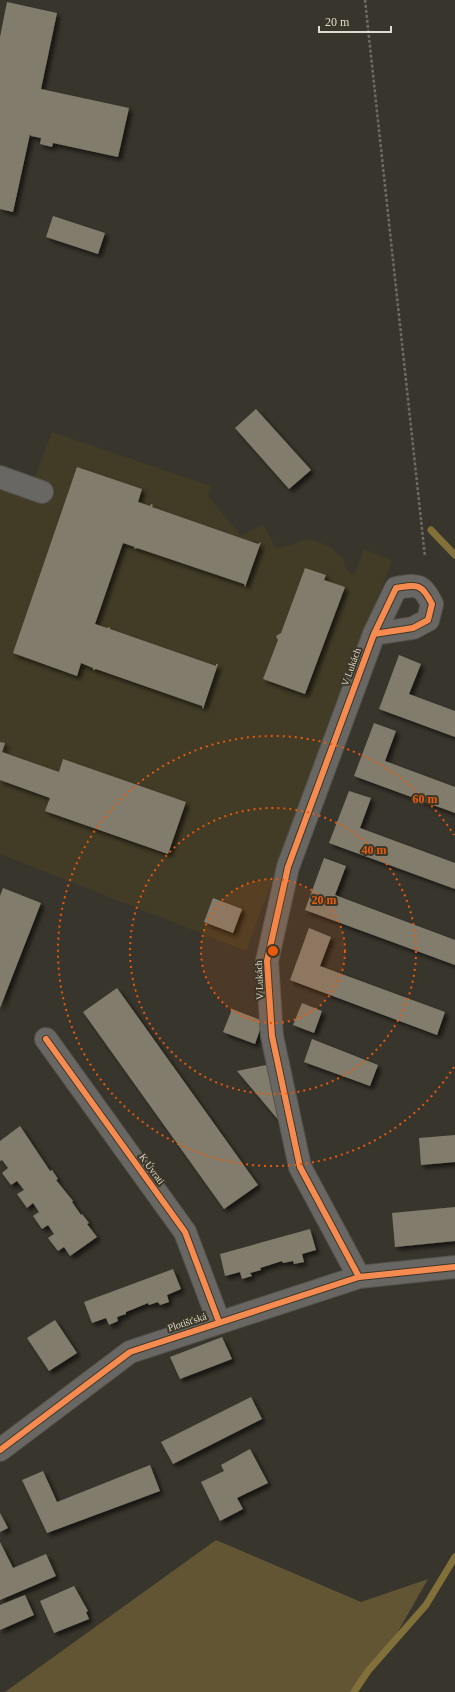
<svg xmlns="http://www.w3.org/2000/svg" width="455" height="1692" viewBox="0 0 455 1692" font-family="Georgia,serif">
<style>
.built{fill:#423c26}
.green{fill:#615534}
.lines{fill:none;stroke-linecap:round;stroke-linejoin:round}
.stream{stroke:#82703b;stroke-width:7}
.building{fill:#827c6d;filter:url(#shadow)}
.minor-casing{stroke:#55524b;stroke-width:24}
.path{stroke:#6d6b68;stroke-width:2.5;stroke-dasharray:3 2;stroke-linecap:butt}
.minor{stroke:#686764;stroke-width:22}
.cycleway-casing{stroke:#3d3727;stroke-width:8}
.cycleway{stroke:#f68b52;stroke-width:6}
.ring{fill:none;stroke:#e8590c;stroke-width:2;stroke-dasharray:2 4}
.labels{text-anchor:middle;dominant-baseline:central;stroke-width:4;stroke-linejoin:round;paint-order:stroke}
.street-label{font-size:10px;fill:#dfdbd1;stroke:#3d3727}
.centre{fill:#e8590c;stroke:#3d3727;stroke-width:2}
.ring-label{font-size:12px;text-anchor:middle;font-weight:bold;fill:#e8590c;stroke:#3d3727;stroke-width:4;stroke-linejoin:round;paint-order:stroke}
</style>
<defs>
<filter id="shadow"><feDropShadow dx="3.5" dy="3.5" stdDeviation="2" flood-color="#0009"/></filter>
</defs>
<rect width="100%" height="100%" fill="#38352c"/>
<path class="built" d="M 52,432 L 211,486 L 208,496 L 241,536 L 263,524 L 275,547 L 280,548 L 308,539 L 321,543 L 330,547 L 343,558 L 346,569 L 354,575 L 364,549 L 392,560 L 246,951 L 0,854 L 0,470 L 33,482 Z"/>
<path class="green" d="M 216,1540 L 361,1602 L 428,1579 L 396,1635 L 350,1692 L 5,1692 Z"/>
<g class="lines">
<path class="stream" d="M 431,530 L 455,555
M 354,1692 L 368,1671 L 426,1605 L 455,1557"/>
</g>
<path class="building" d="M 7,2 L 57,13 L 41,89 L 129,108 L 118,157 L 53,143 L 52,147 L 40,144 L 41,138 L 31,136 L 30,134 L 13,212 L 0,209 L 0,37 Z
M 53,216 L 105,233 L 98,254 L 46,237 Z
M 256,409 L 311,470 L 289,489 L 235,428 Z
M 77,467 L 142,489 L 138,502 L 150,506 L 151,504 L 153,505 L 152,507 L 258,544 L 261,542 L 245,587 L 244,584 L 137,548 L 134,549 L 135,547 L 123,543 L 95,624 L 107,628 L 110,627 L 110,629 L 216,666 L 216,664 L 218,664 L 203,709 L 202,706 L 96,669 L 93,670 L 93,668 L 81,663 L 77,676 L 13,653 Z
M 305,568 L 326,575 L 324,580 L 345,587 L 305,694 L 263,679 L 278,640 L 276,636 L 281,633 Z
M 399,655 L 421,664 L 409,694 L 455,711 L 455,737 L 379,709 Z
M 374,723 L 396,731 L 385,761 L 455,787 L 455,813 L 354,776 Z
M 0,742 L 5,743 L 2,752 L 59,772 L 63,759 L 186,802 L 168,854 L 45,811 L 50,798 L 0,780 Z
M 349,791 L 371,798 L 360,828 L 455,863 L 455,889 L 329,843 Z
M 324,858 L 346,866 L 335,895 L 455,940 L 455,965 L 305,910 Z
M 3,888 L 41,903 L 0,1008 L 0,896 Z
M 213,898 L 242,909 L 233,933 L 204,922 Z
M 309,928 L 331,937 L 320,966 L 445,1012 L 437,1035 L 290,980 Z
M 117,988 L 258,1185 L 224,1209 L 83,1012 Z
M 302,1003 L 322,1011 L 314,1033 L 293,1025 Z
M 232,1009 L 263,1021 L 255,1044 L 223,1032 Z
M 312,1039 L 378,1065 L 370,1086 L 304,1062 Z
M 276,1063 L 280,1122 L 237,1071 Z
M 20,1126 L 50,1171 L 52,1170 L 58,1179 L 56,1180 L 73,1201 L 72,1202 L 81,1215 L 82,1214 L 89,1223 L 87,1224 L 97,1237 L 70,1256 L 64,1247 L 58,1251 L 48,1238 L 54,1234 L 48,1225 L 42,1229 L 33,1216 L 39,1212 L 33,1203 L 27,1208 L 17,1194 L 24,1190 L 17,1181 L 11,1185 L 2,1173 L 8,1168 L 2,1160 L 0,1161 L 0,1141 Z
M 455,1135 L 455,1162 L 421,1165 L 419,1138 Z
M 455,1207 L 455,1241 L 395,1247 L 392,1213 Z
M 310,1229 L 316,1250 L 302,1254 L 304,1262 L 294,1264 L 293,1261 L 283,1263 L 282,1261 L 260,1268 L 261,1270 L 250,1273 L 252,1276 L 242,1279 L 240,1272 L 225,1276 L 220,1254 Z
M 173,1269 L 181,1289 L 167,1295 L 169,1302 L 160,1305 L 158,1302 L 149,1305 L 148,1303 L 126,1312 L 126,1314 L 117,1317 L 118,1321 L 109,1325 L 106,1318 L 92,1323 L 84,1302 Z
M 55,1320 L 77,1353 L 49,1371 L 27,1338 Z
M 222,1337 L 232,1359 L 180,1379 L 170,1357 Z
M 251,1397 L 262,1419 L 173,1464 L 161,1442 Z
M 250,1449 L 268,1483 L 237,1498 L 243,1509 L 220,1521 L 201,1482 L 224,1471 L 221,1465 Z
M 150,1465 L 160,1491 L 47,1533 L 22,1480 L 43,1471 L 57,1502 Z
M 0,1513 L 8,1528 L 0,1532 Z
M 0,1542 L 13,1568 L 46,1554 L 56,1576 L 0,1600 Z
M 74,1586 L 88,1611 L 86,1612 L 89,1619 L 54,1633 L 40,1601 Z
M 25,1595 L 34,1615 L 0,1630 L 0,1605 Z"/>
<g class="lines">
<g class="minor-casing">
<path id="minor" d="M 0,477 L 42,492
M 46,1039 L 185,1232 L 219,1322
M 359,1277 L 300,1167 L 272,1036 L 267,961 L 288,867 L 374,634 L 396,588 C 418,584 422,584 432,604 L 428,620 L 413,628 L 374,634
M 0,1450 L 130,1352 L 359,1277 L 455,1267"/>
</g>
<path class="path" d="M 365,0 L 425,557"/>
<use href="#minor" class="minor"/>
<g class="cycleway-casing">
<path id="cycleway" d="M 46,1039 L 185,1232 L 219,1322
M 359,1277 L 300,1167 L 272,1036 L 267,961 L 288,867 L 374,634 L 396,588 C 418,584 422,584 432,604 L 428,620 L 413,628 L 374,634
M 0,1450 L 130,1352 L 359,1277 L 455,1267"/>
</g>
<use href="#cycleway" class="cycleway"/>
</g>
<circle cx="273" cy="951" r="72" fill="#e8590c" fill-opacity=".12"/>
<g class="ring">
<circle cx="273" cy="951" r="72"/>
<circle cx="273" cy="951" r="143"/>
<path d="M454 1067A215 215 0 1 1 454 835"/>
</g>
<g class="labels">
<g class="street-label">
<text transform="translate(351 667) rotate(-70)">V Lukách</text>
<text transform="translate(259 980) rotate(-92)">V Lukách</text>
<text transform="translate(152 1169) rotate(54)">K Úvrati</text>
<text transform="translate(187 1322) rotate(-18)">Plotišťská</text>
</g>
</g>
<circle cx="273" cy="951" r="6" class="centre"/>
<g class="ring-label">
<text x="425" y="803">60 m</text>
<text x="374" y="854">40 m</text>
<text x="324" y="904">20 m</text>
</g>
<path d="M319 26v6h72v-6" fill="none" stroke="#dfdbd1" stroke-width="2"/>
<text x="325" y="26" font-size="12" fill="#dfdbd1" stroke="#3d3727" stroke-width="3" paint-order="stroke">20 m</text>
</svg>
